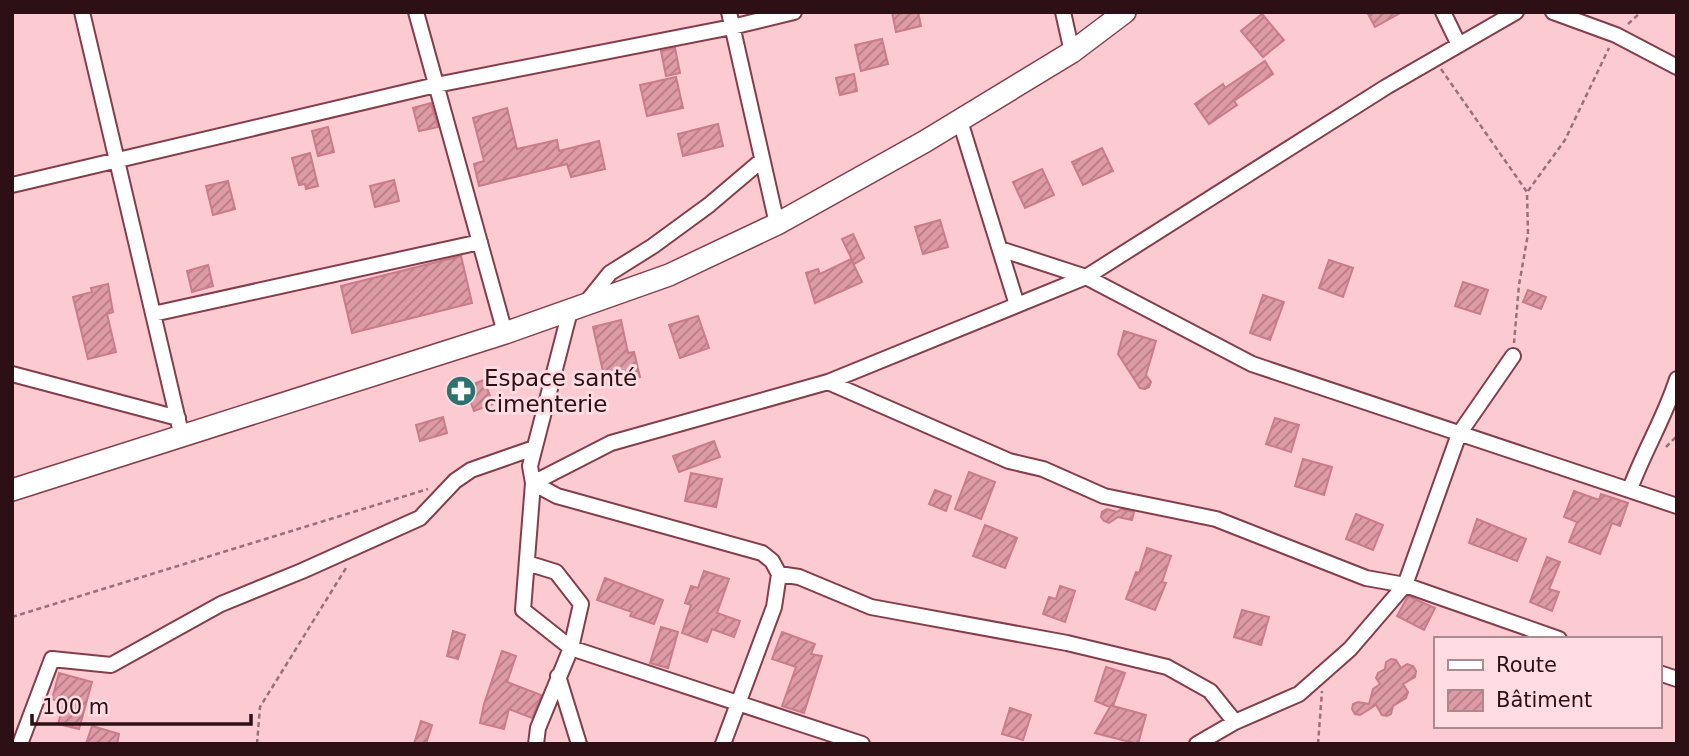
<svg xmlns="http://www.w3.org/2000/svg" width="1689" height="756" viewBox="0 0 1689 756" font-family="'DejaVu Sans',sans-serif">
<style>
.building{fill:url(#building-hatch);stroke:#c97c8a;stroke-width:2}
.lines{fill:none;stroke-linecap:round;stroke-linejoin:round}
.minor-casing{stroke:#833e4c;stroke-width:18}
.highway-casing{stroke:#833e4c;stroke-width:24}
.path{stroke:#997178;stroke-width:2.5;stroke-dasharray:5 3.5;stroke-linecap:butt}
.minor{stroke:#fff;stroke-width:14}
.highway{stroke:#fff;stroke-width:21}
.labels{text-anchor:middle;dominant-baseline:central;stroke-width:6;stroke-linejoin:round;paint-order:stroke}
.poi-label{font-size:23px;fill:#2d1016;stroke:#ffdce1;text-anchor:start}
</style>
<defs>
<pattern id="building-hatch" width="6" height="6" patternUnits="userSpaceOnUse" patternTransform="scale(1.75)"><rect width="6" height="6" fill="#de9aa5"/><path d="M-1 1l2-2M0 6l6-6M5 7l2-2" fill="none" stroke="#b47c85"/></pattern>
</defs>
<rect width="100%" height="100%" fill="#fccad1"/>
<path class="building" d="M 892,12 L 918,12 L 921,26 L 896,32 Z
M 1367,12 L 1402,12 L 1375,27 Z
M 1262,14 L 1284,40 L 1263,57 L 1241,31 Z
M 882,39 L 888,64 L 861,71 L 855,45 Z
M 675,48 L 680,73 L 666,76 L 661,51 Z
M 1265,61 L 1273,74 L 1234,101 L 1237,105 L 1209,124 L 1195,104 L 1223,84 L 1225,88 Z
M 854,74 L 857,91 L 840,95 L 836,78 Z
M 676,77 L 683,108 L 647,116 L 640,85 Z
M 431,103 L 438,127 L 419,131 L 413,108 Z
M 507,108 L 517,149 L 557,140 L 559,151 L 599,141 L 605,169 L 571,177 L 567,164 L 479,186 L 474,164 L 484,161 L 473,118 Z
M 718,124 L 723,146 L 683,156 L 678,134 Z
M 328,127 L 334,152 L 318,156 L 312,131 Z
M 1102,148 L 1113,171 L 1083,185 L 1072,162 Z
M 310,153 L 318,186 L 306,189 L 305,184 L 299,185 L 292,158 Z
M 1042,169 L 1054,195 L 1025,208 L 1013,182 Z
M 394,180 L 399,201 L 375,207 L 370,186 Z
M 228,181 L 235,209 L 213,215 L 206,186 Z
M 940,220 L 948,247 L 923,254 L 915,227 Z
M 853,234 L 864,258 L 854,264 L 842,239 Z
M 461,256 L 472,303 L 352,333 L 341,286 Z
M 851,259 L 862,282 L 815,303 L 806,273 L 818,269 L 820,274 Z
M 1329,260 L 1353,268 L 1343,297 L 1319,288 Z
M 208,265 L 213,286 L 192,292 L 187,271 Z
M 1463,282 L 1488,290 L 1480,314 L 1455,306 Z
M 108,284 L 113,312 L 107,314 L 116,352 L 88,359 L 73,297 L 92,292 L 91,288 Z
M 1528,290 L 1546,297 L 1541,309 L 1523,302 Z
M 1263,295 L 1284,302 L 1270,340 L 1250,333 Z
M 698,316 L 709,348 L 680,358 L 669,325 Z
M 621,320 L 628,353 L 634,352 L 640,377 L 606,385 L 593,327 Z
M 1124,331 L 1156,341 L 1146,375 L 1151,382 L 1149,387 L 1145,389 L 1140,388 L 1118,354 Z
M 484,380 L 493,404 L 474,411 L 465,387 Z
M 443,417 L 447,433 L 420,441 L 416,425 Z
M 1275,418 L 1299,425 L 1291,452 L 1266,444 Z
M 714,441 L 720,457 L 679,472 L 673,456 Z
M 1303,459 L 1332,467 L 1324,495 L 1295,486 Z
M 969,472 L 995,482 L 981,519 L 955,509 Z
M 691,473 L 722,479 L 716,507 L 685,501 Z
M 935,490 L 951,496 L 946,511 L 929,504 Z
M 1574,491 L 1599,500 L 1601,494 L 1628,503 L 1620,526 L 1612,523 L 1600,554 L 1569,542 L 1577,522 L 1564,517 Z
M 1107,509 L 1117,512 L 1121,509 L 1134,512 L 1132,520 L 1118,517 L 1109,523 L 1104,521 L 1101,517 L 1102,512 Z
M 1356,514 L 1383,525 L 1373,550 L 1346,539 Z
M 1477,519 L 1526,539 L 1517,561 L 1469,543 Z
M 985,525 L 1017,538 L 1005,568 L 973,556 Z
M 1147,548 L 1171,556 L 1162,582 L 1166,583 L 1155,610 L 1126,599 L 1136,572 L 1139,573 Z
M 1547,557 L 1560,562 L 1549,589 L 1559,592 L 1552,611 L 1530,602 Z
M 704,571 L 729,579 L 717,613 L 740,621 L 734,637 L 712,629 L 707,642 L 682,633 L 691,605 L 685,603 L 691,586 L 698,588 Z
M 605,578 L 663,600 L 654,624 L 630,616 L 632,612 L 597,600 Z
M 1060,586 L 1075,591 L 1065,622 L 1043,614 L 1049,597 L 1056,599 Z
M 1408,596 L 1435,608 L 1424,630 L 1397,616 Z
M 1242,610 L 1269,617 L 1261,645 L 1234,637 Z
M 661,627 L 678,632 L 668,668 L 650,663 Z
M 453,631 L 465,635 L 458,659 L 447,656 Z
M 782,632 L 815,644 L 811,654 L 822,656 L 804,713 L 782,706 L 796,667 L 772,659 Z
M 502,651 L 516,656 L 507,682 L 541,695 L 532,718 L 509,709 L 504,729 L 480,723 L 484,704 Z
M 1391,659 L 1396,660 L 1401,668 L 1407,664 L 1413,666 L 1416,671 L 1415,677 L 1403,684 L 1408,692 L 1406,698 L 1393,706 L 1391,714 L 1387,716 L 1382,715 L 1376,705 L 1360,715 L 1355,714 L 1352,709 L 1353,704 L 1358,702 L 1369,704 L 1373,689 L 1380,684 L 1376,678 L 1378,673 L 1385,669 L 1386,662 Z
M 1106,667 L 1125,673 L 1113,706 L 1146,715 L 1138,744 L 1095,733 L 1110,707 L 1095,701 Z
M 59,673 L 92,682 L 79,729 L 58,724 L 64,703 L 52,699 Z
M 1010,708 L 1031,715 L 1023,740 L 1002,734 Z
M 421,721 L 432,725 L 426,744 L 414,744 Z
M 92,726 L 119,734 L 117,744 L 86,744 Z"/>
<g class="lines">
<g class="minor-casing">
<path id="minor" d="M 82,12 L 182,437
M 416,12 L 505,333
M 729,12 L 777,224
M 1063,12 L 1072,52
M 1443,12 L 1459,45
M 1553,12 L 1616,35 L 1677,67
M 960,121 L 1017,305
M 12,185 L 436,85 L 732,27 L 794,12
M 1000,249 L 1086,277 L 1252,364 L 1677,506
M 585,304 L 610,273 L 653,246 L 709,205 L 762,160
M 570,311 L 530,466 L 533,483 L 557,496 L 762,553 L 772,561 L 779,574 L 774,607 L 723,744
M 153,314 L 480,242
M 12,374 L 178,418
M 828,382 L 1009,461 L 1043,469 L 1104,496 L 1216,519 L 1366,578 L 1405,585 L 1559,639
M 1630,489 C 1644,451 1665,417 1677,379
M 527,563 L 556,572 L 581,604 L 571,648 L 538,728 L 536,744
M 779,574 L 799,577 L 871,607 L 1067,643 L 1167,667 L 1210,691 L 1235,722
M 1659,673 L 1677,679
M 558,676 L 579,744
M 20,744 L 52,659 L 111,665 L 221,604 L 302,571 L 420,518 L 455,481 L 471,470 L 534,448
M 862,744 L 571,648 L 523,610 L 533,483 L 611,443 L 828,382 L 1086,277 L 1386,87 L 1516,12
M 1197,744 L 1235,722 L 1299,694 L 1350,649 L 1405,585 L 1459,434 L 1513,356"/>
</g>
<g class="highway-casing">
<path id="highway" d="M 12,490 L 505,333 L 669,275 L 777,224 L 924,142 L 1072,52 L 1125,12"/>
</g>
<path class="path" d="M 1628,24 L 1641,12
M 1441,69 L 1527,192 L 1528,234 L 1519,285 L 1514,343
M 1528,191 L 1565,140 L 1609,48
M 1666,447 L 1677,436
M 12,617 L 428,489
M 257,744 L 260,707 L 346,568
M 1318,744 L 1322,691"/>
<use href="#minor" class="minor"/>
<use href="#highway" class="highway"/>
</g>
<defs>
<g id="pharmacy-disc" transform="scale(1.575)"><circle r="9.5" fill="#2a736e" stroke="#ffdce1"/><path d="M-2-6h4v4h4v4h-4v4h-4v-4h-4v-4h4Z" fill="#fff"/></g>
</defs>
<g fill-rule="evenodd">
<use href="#pharmacy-disc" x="461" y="391"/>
</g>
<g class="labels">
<g class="poi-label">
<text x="484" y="378">Espace santé<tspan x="484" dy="26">cimenterie</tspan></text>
</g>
</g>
<rect width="1689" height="756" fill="none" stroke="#2d1016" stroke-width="28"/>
<rect x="1434" y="637" width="228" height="91" fill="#ffdce1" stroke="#ab8a90" stroke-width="2"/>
<rect x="1448" y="660" width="35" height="10" fill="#ffffff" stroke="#ab8a90" stroke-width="2"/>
<text x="1496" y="672" font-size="21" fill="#2d1016">Route</text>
<rect x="1448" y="690" width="35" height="21" fill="url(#building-hatch)" stroke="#ab8a90" stroke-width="2"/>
<text x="1496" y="707" font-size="21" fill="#2d1016">Bâtiment</text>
<path d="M32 714v10h219v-10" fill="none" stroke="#2d1016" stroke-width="3.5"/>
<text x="42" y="714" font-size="21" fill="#2d1016" stroke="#ffdce1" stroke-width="5" paint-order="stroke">100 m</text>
</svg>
